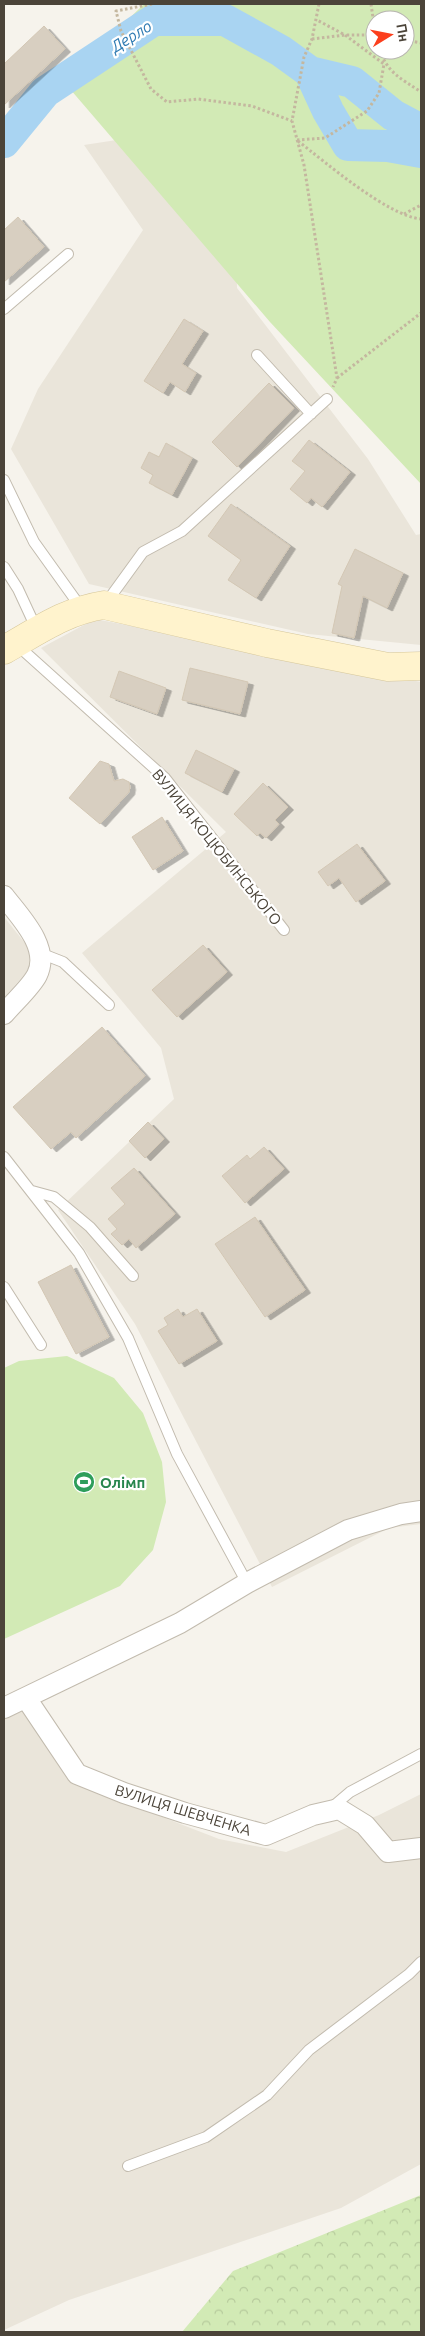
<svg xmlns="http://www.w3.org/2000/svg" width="425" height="2336" viewBox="0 0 425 2336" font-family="Ubuntu,sans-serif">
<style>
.residential{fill:#eae5da}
.forest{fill:url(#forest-crowns)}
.park{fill:#d2eab5;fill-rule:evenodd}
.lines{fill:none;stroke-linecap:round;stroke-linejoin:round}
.river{stroke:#a9d4f2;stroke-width:32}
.building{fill:#d8cfc1;stroke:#d3c7b4;filter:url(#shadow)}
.lane-casing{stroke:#c2bbae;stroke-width:12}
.street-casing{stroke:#c2bbae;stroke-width:22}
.secondary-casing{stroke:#d6c79b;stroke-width:29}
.path{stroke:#c4b79f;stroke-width:3;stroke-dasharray:2.5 2.5;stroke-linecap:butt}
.lane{stroke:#fff;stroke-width:10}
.street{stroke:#fff;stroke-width:20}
.secondary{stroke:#fff3cd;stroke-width:28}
.labels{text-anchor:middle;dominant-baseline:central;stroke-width:4.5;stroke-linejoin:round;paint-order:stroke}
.street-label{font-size:15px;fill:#4b4439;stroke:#fff}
.leisure-label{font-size:15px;font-weight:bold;fill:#27864d;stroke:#fff;text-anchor:start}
.water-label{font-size:16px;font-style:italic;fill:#2e7ab2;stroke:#fff}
</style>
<defs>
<pattern id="forest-crowns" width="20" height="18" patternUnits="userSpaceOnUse" patternTransform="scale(1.25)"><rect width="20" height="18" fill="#d2eab5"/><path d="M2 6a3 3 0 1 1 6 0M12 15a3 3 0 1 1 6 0" fill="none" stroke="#b6ca9c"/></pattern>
<filter id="shadow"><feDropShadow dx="5.5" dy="3" stdDeviation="0" flood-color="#0004"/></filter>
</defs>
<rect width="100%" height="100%" fill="#f6f3ec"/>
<path class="residential" d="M 234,122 L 237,288 L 368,459 L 416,535 L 421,534 L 421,645 L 308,634 L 89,584 L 11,449 L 38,389 L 143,230 L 84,145 Z
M 95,619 L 421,682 L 421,1524 L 389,1528 L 272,1587 L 135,1324 L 58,1210 L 174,1099 L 161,1048 L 82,953 L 226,832 L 41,648 Z
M 4,917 L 29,948 L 30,968 L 4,998 Z
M 24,1711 L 72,1782 L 219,1839 L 286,1852 L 379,1815 L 421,1794 L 421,2164 L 341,2208 L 69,2300 L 4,2330 L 4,1719 Z"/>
<path class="forest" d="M 421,2195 L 421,2332 L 182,2332 L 233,2271 Z"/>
<path class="park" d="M 144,4 L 421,4 L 421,484 L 270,322 L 64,82 ZM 375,20 L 405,20 L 405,50 L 375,50 Z
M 67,1356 L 114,1378 L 143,1413 L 162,1462 L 166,1502 L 153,1550 L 120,1586 L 4,1639 L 4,1368 L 19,1361 Z"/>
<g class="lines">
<path class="river" d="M 310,72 L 352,82 L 393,115 L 421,130
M 4,142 L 45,92 L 154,20 L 225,20 L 281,51 L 310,72 L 328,111 L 348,145 L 388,146 L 421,152"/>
</g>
<path class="building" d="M 44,26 L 65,49 L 4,105 L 4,64 Z
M 18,217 L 44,247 L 4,282 L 4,230 Z
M 184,319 L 203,331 L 182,364 L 196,373 L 185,392 L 170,382 L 163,393 L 144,381 Z
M 269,383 L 294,408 L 237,467 L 212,442 Z
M 309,440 L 350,472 L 322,507 L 311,498 L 307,503 L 290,489 L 305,471 L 292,461 Z
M 166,443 L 192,458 L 172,495 L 149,483 L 153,475 L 141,468 L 149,452 L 159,457 Z
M 231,504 L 290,546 L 256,598 L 228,580 L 241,560 L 208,536 Z
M 355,549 L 403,573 L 387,608 L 363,596 L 354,638 L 332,633 L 342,586 L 338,584 Z
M 190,668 L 248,682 L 240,714 L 182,700 Z
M 119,671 L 166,688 L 157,714 L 110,697 Z
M 196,750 L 234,769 L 222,792 L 185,773 Z
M 100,761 L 109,764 L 114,781 L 123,779 L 129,782 L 130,787 L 129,792 L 100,824 L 69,798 Z
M 263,783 L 288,807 L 275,820 L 279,824 L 266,838 L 260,833 L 257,836 L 234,814 Z
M 162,817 L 183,851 L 153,870 L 132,837 Z
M 357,844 L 385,881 L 356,902 L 339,878 L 328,886 L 318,872 Z
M 203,945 L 227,972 L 177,1017 L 152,990 Z
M 102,1027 L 145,1076 L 76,1138 L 71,1132 L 51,1149 L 13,1107 Z
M 148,1122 L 164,1139 L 145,1158 L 129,1141 Z
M 264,1147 L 284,1169 L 245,1203 L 222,1176 L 247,1155 L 250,1159 Z
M 134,1168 L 175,1214 L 136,1248 L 129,1239 L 122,1245 L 111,1234 L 117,1229 L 108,1219 L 125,1204 L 111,1188 Z
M 255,1217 L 305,1290 L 265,1317 L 215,1244 Z
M 71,1265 L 109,1337 L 76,1354 L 38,1282 Z
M 178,1309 L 183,1317 L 197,1309 L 217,1341 L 179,1364 L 158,1331 L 168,1325 L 164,1318 Z"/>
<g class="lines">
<g class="lane-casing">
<path id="lane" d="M 4,309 L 68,254
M 257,355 L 311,414
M 4,480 L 34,542 L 82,609
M 4,567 L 18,589 L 37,630
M 106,603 L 143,552 L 182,531 L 327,399
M 16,644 L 165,778 L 284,930
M 40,953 L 63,962 L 109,1005
M 4,1157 L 79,1253 L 128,1338 L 177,1454 L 247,1583
M 32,1191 L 54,1197 L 90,1227 L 133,1276
M 4,1287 L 41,1345
M 330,1809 L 350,1792 L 421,1754
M 128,2166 L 206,2137 L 267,2095 L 309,2050 L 409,1974 L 421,1962"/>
</g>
<g class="street-casing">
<path id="street" d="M 4,896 C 19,916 51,947 37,975 C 31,987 13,1003 4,1014
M 26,1698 L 77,1774 L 124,1793 L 185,1813 L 266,1835 L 313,1815 L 339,1809 L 365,1825 L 388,1852 L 421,1848
M 4,1708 L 180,1623 L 247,1583 L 348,1530 L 401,1514 L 421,1511"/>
</g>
<g class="secondary-casing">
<path id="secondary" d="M 4,650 C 38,631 65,611 104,605 L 267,643 L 388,667 L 421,666"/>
</g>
<path class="path" d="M 152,4 L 116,11 L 121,31 L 151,89 L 167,102 L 198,99 L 252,106 L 292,121
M 319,4 L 312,39 L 304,57 L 292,121 L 304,165 L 337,378 L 333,387
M 371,4 L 375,31
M 312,39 L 345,35 L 375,35
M 405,40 L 421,43
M 380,50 C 387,73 402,79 421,92
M 297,140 L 325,138 L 367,111 L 379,93 L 384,64 L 345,35 L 317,20
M 298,141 C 325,162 388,216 421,219
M 404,214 L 421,205
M 337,378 L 421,313"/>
<use href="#lane" class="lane"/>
<use href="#street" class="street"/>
<use href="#secondary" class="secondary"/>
</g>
<defs>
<g id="stadium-disc" transform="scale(1.125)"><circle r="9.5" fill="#2e9e5b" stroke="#fff"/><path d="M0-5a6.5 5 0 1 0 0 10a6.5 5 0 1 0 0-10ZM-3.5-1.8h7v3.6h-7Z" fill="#fff"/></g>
</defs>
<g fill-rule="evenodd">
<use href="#stadium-disc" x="84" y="1482"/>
</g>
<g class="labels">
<g class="street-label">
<text transform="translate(217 847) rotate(51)">ВУЛИЦЯ КОЦЮБИНСЬКОГО</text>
<text transform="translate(183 1810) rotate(17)">ВУЛИЦЯ ШЕВЧЕНКА</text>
</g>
<g class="leisure-label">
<text x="100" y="1482">Олімп</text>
</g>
<g class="water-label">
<text transform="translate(131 36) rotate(-32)">Дерло</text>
</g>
</g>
<rect width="425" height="2336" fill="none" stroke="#4b4439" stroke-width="10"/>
<g transform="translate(390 35) rotate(80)"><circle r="24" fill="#ffffff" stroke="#b7b4b0"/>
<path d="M0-4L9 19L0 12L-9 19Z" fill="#fc3f1d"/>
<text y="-8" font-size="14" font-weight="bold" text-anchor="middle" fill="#4b4439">Пн</text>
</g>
</svg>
